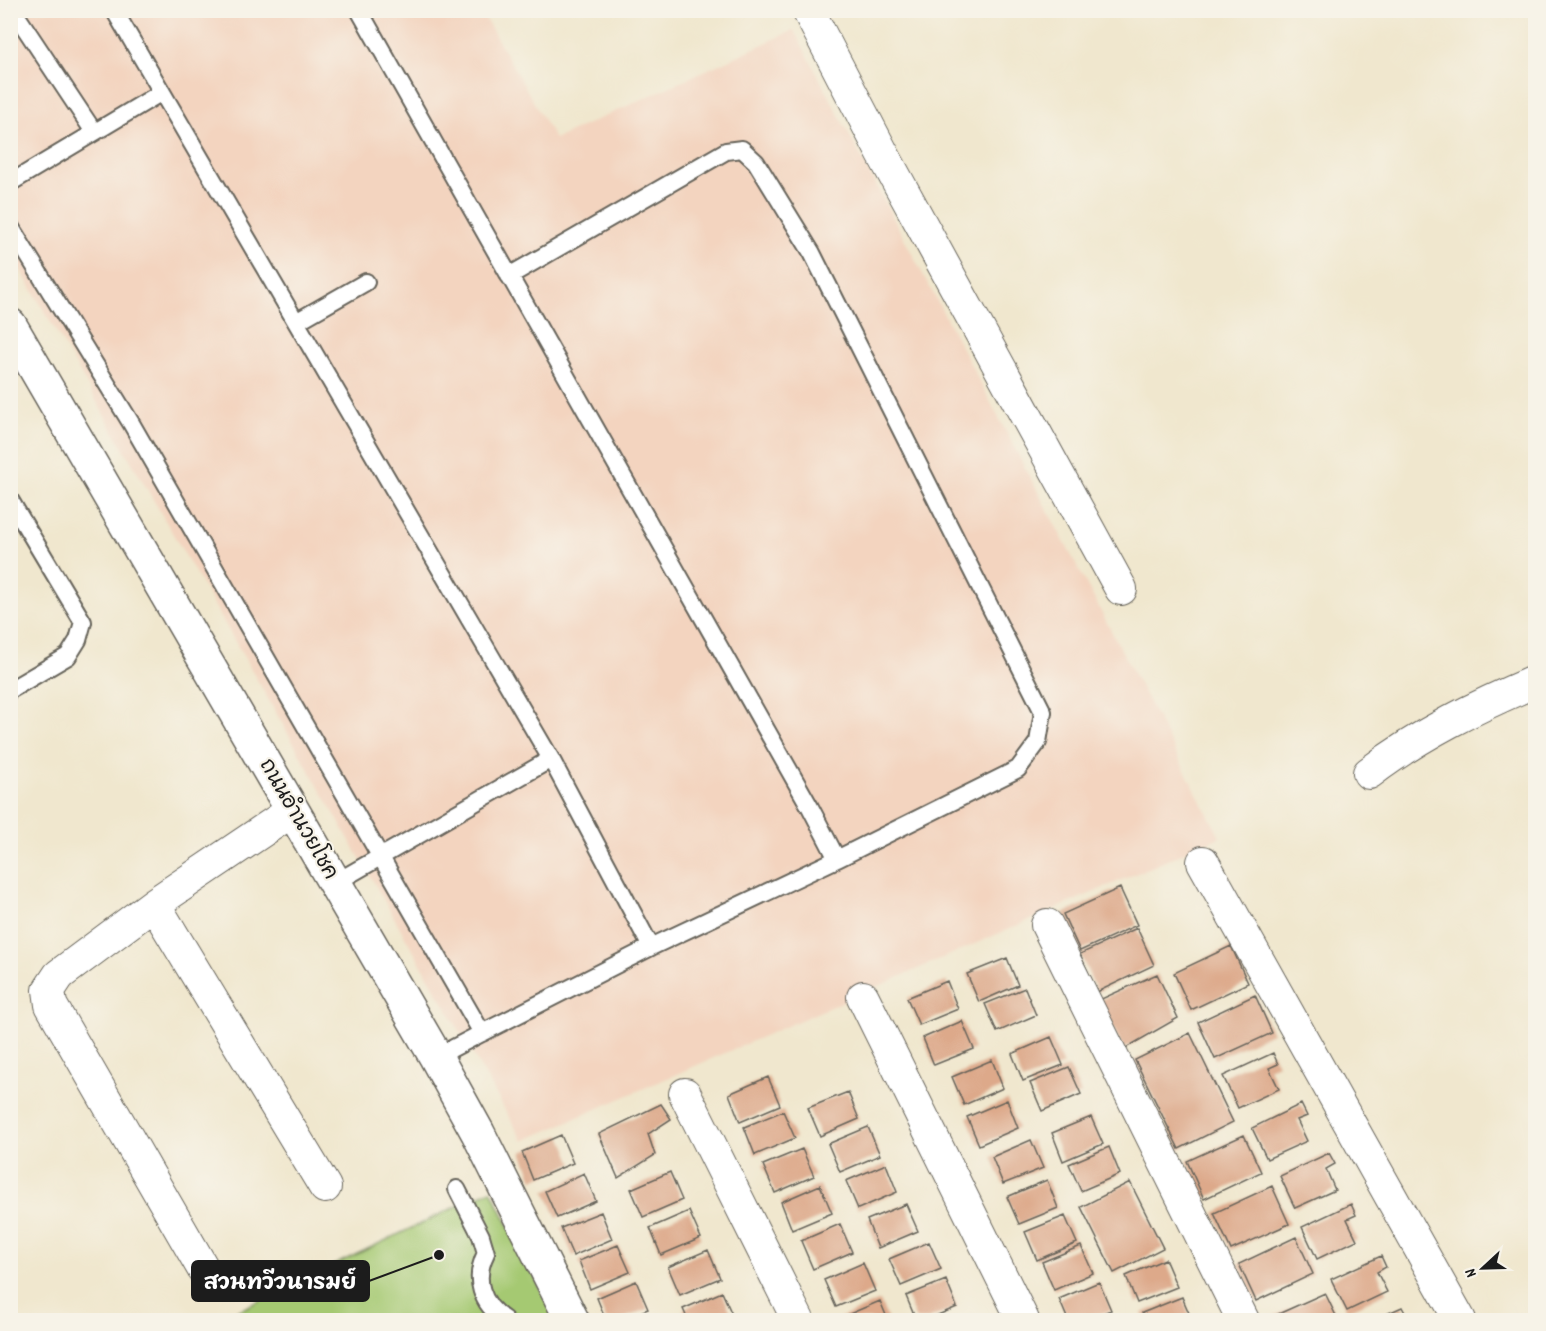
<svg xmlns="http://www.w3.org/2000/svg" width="1546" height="1331" viewBox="0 0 1546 1331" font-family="Dekko,'Playpen Sans Thai',sans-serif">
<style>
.built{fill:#f3d4bf}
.green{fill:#a5c972;stroke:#607247;stroke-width:1.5}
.building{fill:#dda98a}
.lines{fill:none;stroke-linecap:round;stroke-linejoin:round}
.lane-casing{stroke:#66635a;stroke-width:20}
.street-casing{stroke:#66635a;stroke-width:34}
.secondary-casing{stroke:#66635a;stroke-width:36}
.lane{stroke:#fff;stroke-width:16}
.street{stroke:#fff;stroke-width:32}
.secondary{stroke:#fff;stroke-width:33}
.labels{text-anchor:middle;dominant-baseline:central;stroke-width:4.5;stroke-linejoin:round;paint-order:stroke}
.street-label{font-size:21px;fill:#1c1c1c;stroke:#f7f3e8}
.leader{fill:none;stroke:#1c1c1c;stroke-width:2}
.callout-dot{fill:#1c1c1c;stroke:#f7f3e8;stroke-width:2}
.callout{fill:#1c1c1c;stroke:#1c1c1c;stroke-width:2}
.callout-label{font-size:22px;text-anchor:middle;font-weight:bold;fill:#fff}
</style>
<rect width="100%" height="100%" fill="#f7f3e8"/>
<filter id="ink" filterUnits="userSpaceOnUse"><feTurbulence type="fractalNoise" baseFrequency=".0167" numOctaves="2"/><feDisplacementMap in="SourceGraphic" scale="12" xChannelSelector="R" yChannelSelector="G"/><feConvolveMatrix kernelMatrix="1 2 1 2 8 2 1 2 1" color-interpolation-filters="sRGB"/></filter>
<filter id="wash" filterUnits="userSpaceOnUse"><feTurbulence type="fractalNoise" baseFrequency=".008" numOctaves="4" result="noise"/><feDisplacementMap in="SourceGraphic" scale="24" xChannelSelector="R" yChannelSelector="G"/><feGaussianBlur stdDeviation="1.35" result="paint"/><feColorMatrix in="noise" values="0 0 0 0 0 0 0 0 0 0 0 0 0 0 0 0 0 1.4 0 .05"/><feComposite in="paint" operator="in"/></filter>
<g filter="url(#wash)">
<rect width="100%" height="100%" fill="#f0e7ce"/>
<path class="built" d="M 10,11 L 481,11 L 555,139 L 794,30 L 1220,837 L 523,1141 L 11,253 Z"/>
<path class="green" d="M 491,1190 L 556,1320 L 219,1320 Z"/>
<g id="blocks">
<path class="building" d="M 1120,888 L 1137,925 L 1080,951 L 1063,914 Z
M 1137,928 L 1154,965 L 1097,992 L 1080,954 Z
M 1231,946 L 1248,983 L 1191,1010 L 1174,973 Z
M 1007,958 L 1018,985 L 979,1002 L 967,974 Z
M 1157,974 L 1178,1018 L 1124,1049 L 1099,1000 Z
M 947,981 L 958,1009 L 919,1025 L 907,998 Z
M 1025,988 L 1036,1015 L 997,1032 L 985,1004 Z
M 1255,995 L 1272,1033 L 1215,1059 L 1198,1022 Z
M 962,1021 L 974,1049 L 934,1065 L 923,1038 Z
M 1190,1033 L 1233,1122 L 1179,1149 L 1135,1060 Z
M 1051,1037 L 1063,1065 L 1023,1081 L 1012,1054 Z
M 1273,1053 L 1278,1064 L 1269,1068 L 1279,1089 L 1238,1108 L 1223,1076 Z
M 992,1060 L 1003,1088 L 964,1105 L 952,1077 Z
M 1069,1067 L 1081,1094 L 1042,1111 L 1030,1083 Z
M 768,1077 L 780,1105 L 740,1122 L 729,1094 Z
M 848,1092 L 859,1119 L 820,1136 L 808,1108 Z
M 1007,1100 L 1018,1128 L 979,1145 L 967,1117 Z
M 661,1104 L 671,1119 L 648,1134 L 655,1155 L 618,1178 L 599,1134 Z
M 1301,1104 L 1307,1116 L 1297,1120 L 1307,1141 L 1267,1159 L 1252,1128 Z
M 783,1111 L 795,1138 L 755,1155 L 744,1127 Z
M 1091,1117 L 1103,1144 L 1063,1161 L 1052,1133 Z
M 868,1127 L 880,1155 L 840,1172 L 828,1144 Z
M 561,1135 L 573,1163 L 533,1180 L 522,1152 Z
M 1244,1135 L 1261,1172 L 1204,1199 L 1187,1161 Z
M 1031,1140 L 1043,1168 L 1003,1184 L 992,1157 Z
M 1109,1147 L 1120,1174 L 1081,1191 L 1069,1164 Z
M 802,1149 L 814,1176 L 775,1193 L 763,1165 Z
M 1329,1153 L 1335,1164 L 1326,1169 L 1335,1190 L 1295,1208 L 1280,1176 Z
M 886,1164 L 897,1192 L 858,1209 L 846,1181 Z
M 670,1172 L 682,1200 L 643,1217 L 631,1189 Z
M 584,1173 L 596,1201 L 557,1218 L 545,1191 Z
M 1047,1180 L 1058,1208 L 1019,1224 L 1007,1197 Z
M 1130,1182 L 1163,1248 L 1114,1273 L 1081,1207 Z
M 820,1185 L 832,1213 L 792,1230 L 781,1202 Z
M 1272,1186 L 1289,1224 L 1231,1250 L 1214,1213 Z
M 906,1204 L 918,1231 L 878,1248 L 867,1220 Z
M 1351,1204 L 1356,1215 L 1347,1219 L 1357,1240 L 1317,1259 L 1302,1227 Z
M 689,1211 L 701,1238 L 661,1255 L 650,1228 Z
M 601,1212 L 612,1239 L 573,1256 L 561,1228 Z
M 1065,1216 L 1077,1243 L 1037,1260 L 1025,1232 Z
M 840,1224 L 852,1252 L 813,1269 L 801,1241 Z
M 1296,1237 L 1313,1274 L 1256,1301 L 1239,1264 Z
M 929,1242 L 941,1269 L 901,1286 L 889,1259 Z
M 618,1245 L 630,1272 L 590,1289 L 579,1261 Z
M 1081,1246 L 1093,1273 L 1054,1290 L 1042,1262 Z
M 708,1250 L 720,1278 L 680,1295 L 668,1267 Z
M 1381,1256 L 1386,1267 L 1377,1272 L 1387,1292 L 1347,1311 L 1331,1279 Z
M 1165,1259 L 1177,1287 L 1137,1303 L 1126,1276 Z
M 863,1263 L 875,1291 L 836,1307 L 824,1280 Z
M 946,1280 L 957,1307 L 926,1320 L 916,1320 L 906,1296 Z
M 636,1281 L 648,1309 L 620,1320 L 606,1320 L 597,1298 Z
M 1099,1282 L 1111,1310 L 1085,1320 L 1068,1320 L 1059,1299 Z
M 722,1292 L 734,1319 L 688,1320 L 683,1309 Z
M 1325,1293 L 1338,1320 L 1265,1320 Z
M 1182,1297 L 1192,1320 L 1145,1320 L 1142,1313 Z
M 880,1301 L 888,1320 L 842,1320 L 840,1318 Z
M 1402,1307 L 1408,1318 L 1402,1320 L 1373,1320 Z"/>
</g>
</g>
<g filter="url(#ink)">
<use href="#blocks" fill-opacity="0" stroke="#66635a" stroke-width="1.5"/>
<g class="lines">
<g class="lane-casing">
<path id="lane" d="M 13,10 L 94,132
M 114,10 L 551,759 L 651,947 L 837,859 L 810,807 L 359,10
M 10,183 L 162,92
M 10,226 L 131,423 L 482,1033 L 436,1057
M 509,276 L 726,151 L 742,149 L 756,162 L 812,253 L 1043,712 L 1038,742 L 1018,769 L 837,859
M 296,322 L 366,282
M 10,500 L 83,622 L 78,640 L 68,656 L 10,690
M 333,884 L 551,759
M 482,1033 L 651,947
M 457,1189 L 481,1236 L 486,1253 C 473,1279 481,1304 505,1320"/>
</g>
<g class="street-casing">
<path id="street" d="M 808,10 L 885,158 L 1121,589
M 1369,773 C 1420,734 1477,706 1536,681
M 1203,862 L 1460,1320
M 154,904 L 325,1187
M 1047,925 L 1243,1320
M 863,997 L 1023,1320
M 685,1094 L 798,1320
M 205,1272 L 51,1005 L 49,990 L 59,975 L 154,904 L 292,811"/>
</g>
<g class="secondary-casing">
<path id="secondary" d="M 10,325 L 436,1057 L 478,1133 L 572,1320"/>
</g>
<use href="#lane" class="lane"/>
<use href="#street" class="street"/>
<use href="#secondary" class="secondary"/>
</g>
</g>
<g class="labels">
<g class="street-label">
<text transform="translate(297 820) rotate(60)">ถนนอำนวยโชค</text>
</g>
</g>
<path class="leader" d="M439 1255L369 1281"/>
<circle class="callout-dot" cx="439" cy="1255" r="6"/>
<rect class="callout" x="192" y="1261" width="177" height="40" rx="6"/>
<g class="callout-label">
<text x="280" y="1289">สวนทวีวนารมย์</text>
</g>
<rect width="1546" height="1331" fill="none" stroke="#f7f3e8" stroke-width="36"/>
<g transform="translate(1483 1268) rotate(248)" stroke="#f7f3e8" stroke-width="4.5" paint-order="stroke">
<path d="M0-4.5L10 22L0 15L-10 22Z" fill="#1c1c1c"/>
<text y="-9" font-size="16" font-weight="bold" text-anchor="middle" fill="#1c1c1c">N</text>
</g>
</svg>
